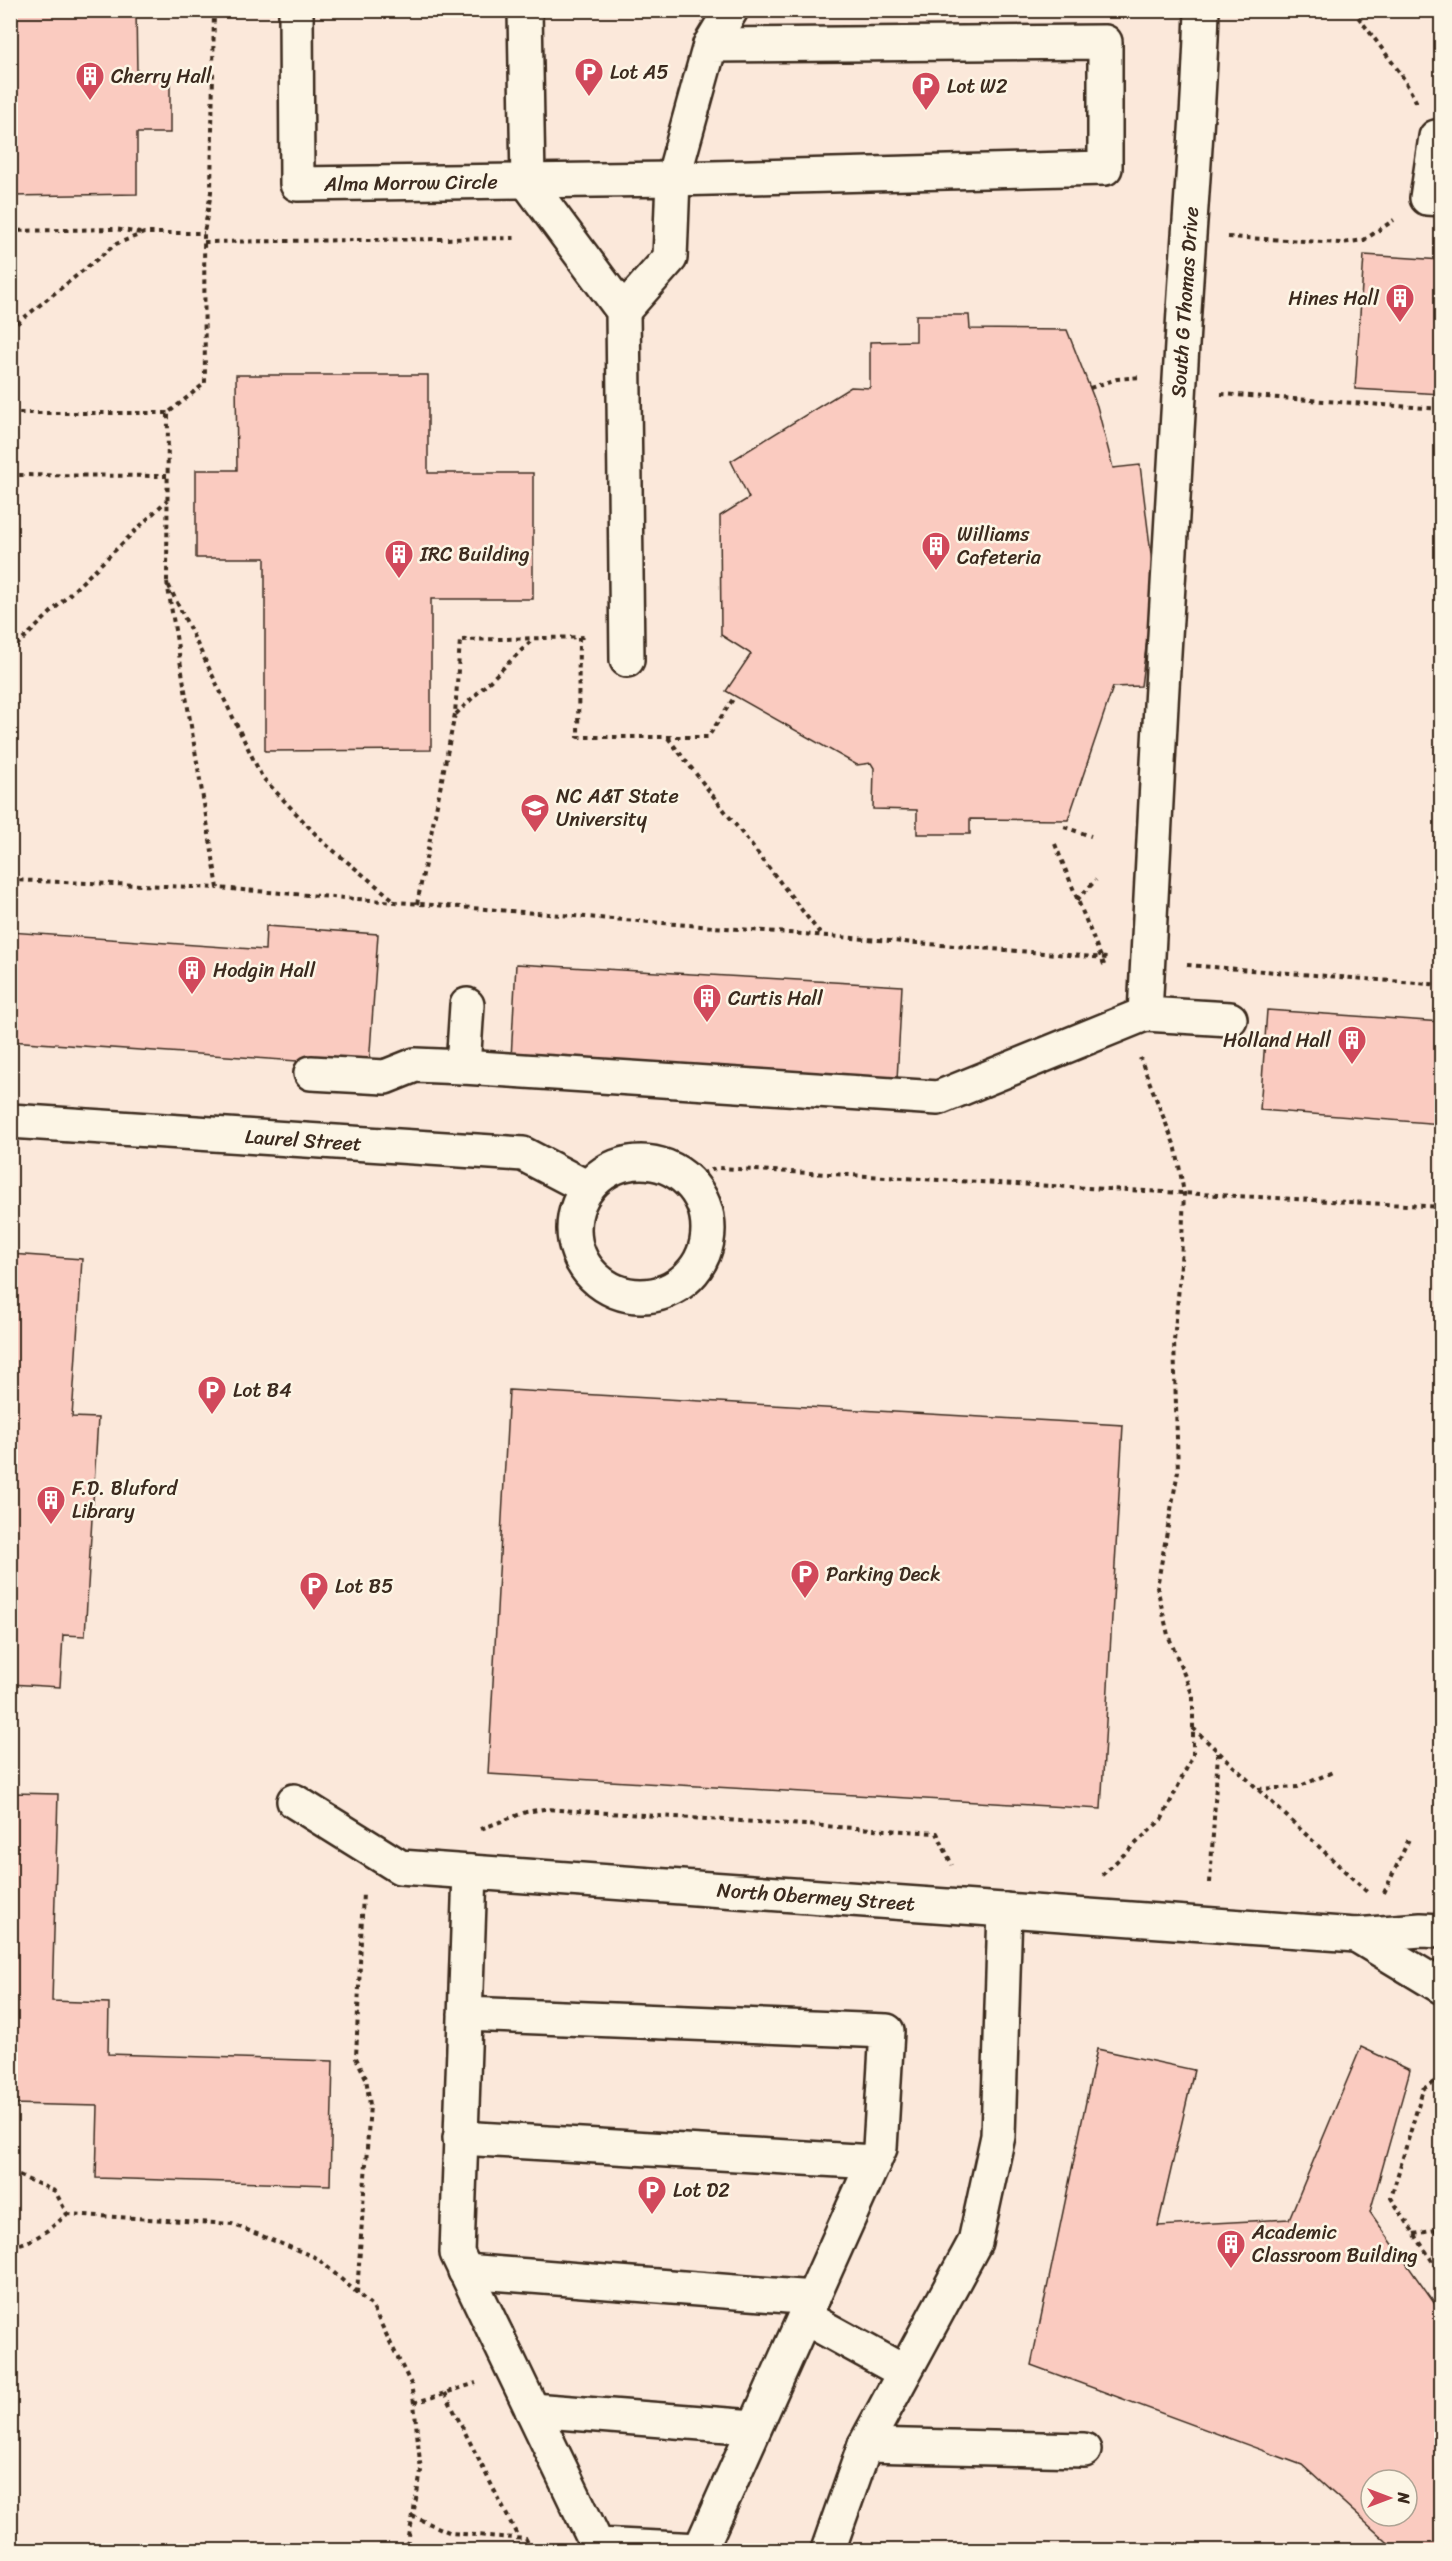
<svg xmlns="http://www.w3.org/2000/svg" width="1452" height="2561" viewBox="0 0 1452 2561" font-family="Sriracha,sans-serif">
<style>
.built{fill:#fbe8da;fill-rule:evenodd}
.building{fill:#facbc0;stroke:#3b2a1e;stroke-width:1.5;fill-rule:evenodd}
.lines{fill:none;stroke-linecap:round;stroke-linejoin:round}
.minor-casing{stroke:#3b2a1e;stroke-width:38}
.path{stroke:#3b2a1e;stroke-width:4;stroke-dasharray:4.5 4.5;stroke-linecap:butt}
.minor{stroke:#fcf5e5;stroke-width:33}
.labels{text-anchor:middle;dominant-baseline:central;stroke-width:5;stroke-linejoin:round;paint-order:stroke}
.poi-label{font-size:20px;fill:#3b2a1e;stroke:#fcf5e5;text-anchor:start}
.street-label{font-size:20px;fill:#3b2a1e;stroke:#fcf5e5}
</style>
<rect width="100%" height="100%" fill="#fcf5e5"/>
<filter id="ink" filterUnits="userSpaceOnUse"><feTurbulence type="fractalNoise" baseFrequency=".0167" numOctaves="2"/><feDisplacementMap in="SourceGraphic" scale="12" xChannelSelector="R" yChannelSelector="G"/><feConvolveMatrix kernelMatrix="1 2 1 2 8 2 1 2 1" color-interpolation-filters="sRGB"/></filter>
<g filter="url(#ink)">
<path class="built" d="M 11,11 L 1441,11 L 1441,2550 L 11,2550 ZM 1371,2480 L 1407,2480 L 1407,2516 L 1371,2516 Z"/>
<path class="building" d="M 10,10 L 136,10 L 137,72 L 170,72 L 170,133 L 137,133 L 137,194 L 10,196 Z
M 1364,255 L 1442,260 L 1442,394 L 1355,389 Z
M 916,315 L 969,315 L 970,329 L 1067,330 L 1097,406 L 1113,468 L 1140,465 L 1152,562 L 1149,624 L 1141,686 L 1113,687 L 1068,820 L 970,819 L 970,834 L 917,834 L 917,810 L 873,809 L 874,768 L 871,763 L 857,765 L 726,691 L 751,654 L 721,635 L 720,516 L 749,498 L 731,461 L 851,387 L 870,388 L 870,342 L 916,341 Z
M 236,375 L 428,375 L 428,473 L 533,473 L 533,599 L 431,599 L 431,750 L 265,751 L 265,558 L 196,558 L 196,470 L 237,470 Z
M 266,926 L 378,934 L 369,1066 L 10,1041 L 10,932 L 265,950 Z
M 516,964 L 902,986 L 897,1080 L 511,1059 Z
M 1267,1010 L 1442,1022 L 1442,1124 L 1260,1110 Z
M 10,1254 L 82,1259 L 72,1417 L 98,1418 L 85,1636 L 63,1635 L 60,1687 L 10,1684 Z
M 509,1390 L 1123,1425 L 1101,1809 L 488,1774 Z
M 10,1793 L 58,1794 L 52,2001 L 109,2003 L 108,2054 L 333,2061 L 330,2185 L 96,2178 L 98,2106 L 11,2104 Z
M 1361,2047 L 1410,2070 L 1370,2212 L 1442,2314 L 1442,2550 L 1396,2550 L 1302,2465 L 1031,2365 L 1097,2049 L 1194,2070 L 1158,2226 L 1289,2219 ZM 1371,2480 L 1407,2480 L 1407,2516 L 1371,2516 Z"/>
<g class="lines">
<g class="minor-casing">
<g id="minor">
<path id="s1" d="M 296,10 L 297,184 L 673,179 L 670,258 L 623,311"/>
<path d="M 525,10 L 528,183"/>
<path d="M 1202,10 C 1199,116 1189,222 1183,328 C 1169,557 1156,785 1145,1014 L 1230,1019"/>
<path d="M 1105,42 L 1105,168 L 673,179 L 710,45 Z"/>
<path d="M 710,45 L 731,10"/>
<path d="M 1442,137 L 1436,137 L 1427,198 L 1442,199"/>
<path d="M 528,183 L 623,311 L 627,660"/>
<path d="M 463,1067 L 467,1005"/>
<path d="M 311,1073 L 385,1077 L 415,1065 L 463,1067 L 938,1098 L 1145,1014"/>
<path id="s2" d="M 10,1121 L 523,1154 L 588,1188"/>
<circle cx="641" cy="1229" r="67"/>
<path id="s3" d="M 294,1801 L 400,1867 L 1356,1935"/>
<path d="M 1442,1931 L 1421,1930 L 1356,1935 L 1442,1987"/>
<path d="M 465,2014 L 887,2031 L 880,2148 L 700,2550 L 597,2545 L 457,2253 L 470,1872"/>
<path d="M 460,2138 L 874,2162"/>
<path d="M 465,2271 L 813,2298"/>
<path d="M 804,2317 L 904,2372"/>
<path d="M 532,2410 L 754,2427"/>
<path d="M 865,2445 L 1084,2450"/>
<path d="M 828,2550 L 865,2445 L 975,2242 L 998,2136 L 1005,1910"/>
</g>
</g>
<path class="path" d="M 214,10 L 211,192 L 204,233 L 205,383 L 168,413 L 167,582 L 262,777 L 323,842 L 395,901
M 1353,10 L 1401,74 L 1417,103
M 10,231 L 115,229 L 141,233
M 1228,237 L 1342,243 L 1364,240 L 1394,220
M 204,242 L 518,238
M 10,329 L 116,244 L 144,233 L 204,233
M 1090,388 L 1117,379 L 1141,377
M 1221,394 L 1442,409
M 10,413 L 168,413
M 10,475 L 167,476
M 167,582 L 218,888 L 1107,958
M 579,637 L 578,737 L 708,737 L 735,696
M 10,652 L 167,500
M 456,714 L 532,640
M 668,738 L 822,936
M 1064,827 L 1091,836
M 1055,844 L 1105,967
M 10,880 L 218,888
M 1077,900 L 1096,880
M 417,904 L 455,714 L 460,640 L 587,637
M 1187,965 L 1442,985
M 685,1179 L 718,1168 L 1442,1207
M 1193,1728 L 1367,1892
M 1258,1789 L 1298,1787 L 1335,1771
M 481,1829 L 526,1812 L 544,1809 L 937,1833 L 952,1865
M 1102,1875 L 1162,1819 L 1193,1755 L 1193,1696 L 1168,1635 L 1157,1587 L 1178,1471 L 1174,1341 L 1181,1264 L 1184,1193 L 1176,1149 L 1140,1058
M 1210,1883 L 1218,1753
M 1384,1893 L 1409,1839
M 1442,2077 L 1423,2089 L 1391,2198 L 1442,2276
M 10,2174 L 17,2175 L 55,2191 L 67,2214 C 52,2228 31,2245 10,2245
M 67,2214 L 232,2224 L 317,2258 L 372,2306 L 411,2384 L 414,2403 L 421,2472 L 408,2542 L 398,2550
M 1414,2234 L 1442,2229
M 357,2293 L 370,2105 L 366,2078 L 356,2058 L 363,1892
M 445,2393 L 519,2539
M 414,2403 L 476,2383
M 412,2516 L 451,2533 L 526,2539 L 531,2550"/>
<use href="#minor" class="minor"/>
</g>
</g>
<defs>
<g id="parking-pin" transform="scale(1.5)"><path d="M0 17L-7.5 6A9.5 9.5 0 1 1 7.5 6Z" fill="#d1495b" stroke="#fcf5e5"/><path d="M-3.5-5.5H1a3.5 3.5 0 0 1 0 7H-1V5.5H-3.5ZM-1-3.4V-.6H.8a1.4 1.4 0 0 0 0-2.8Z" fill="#fff"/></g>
<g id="building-pin" transform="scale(1.5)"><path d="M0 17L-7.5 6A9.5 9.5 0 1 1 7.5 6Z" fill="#d1495b" stroke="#fcf5e5"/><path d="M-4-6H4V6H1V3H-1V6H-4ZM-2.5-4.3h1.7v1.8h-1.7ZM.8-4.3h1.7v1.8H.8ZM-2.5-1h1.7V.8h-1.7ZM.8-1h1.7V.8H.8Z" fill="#fff"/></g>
<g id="university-pin" transform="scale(1.5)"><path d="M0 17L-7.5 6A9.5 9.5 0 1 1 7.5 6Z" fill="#d1495b" stroke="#fcf5e5"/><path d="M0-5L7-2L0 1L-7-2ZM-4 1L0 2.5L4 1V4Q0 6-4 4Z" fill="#fff"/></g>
</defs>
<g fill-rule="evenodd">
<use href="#parking-pin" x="589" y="72"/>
<use href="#building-pin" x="90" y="76"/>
<use href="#parking-pin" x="926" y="86"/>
<use href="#building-pin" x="1400" y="298"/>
<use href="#building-pin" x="936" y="546"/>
<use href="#building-pin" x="399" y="554"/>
<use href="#university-pin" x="535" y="808"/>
<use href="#building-pin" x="192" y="970"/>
<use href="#building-pin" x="707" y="998"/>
<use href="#building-pin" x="1352" y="1040"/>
<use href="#parking-pin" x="212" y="1390"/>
<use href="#building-pin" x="51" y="1500"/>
<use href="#parking-pin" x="805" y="1574"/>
<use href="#parking-pin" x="314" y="1586"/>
<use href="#parking-pin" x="652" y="2190"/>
<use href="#building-pin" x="1231" y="2244"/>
</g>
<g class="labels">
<g class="poi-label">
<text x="610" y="72">Lot A5</text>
<text x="111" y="76">Cherry Hall</text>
<text x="947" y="86">Lot W2</text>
<text x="1379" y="298" text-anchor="end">Hines Hall</text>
<text x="957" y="534">Williams<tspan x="957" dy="23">Cafeteria</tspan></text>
<text x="420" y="554">IRC Building</text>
<text x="556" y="796">NC A&amp;T State<tspan x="556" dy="23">University</tspan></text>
<text x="213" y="970">Hodgin Hall</text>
<text x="728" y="998">Curtis Hall</text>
<text x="1331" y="1040" text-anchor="end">Holland Hall</text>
<text x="233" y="1390">Lot B4</text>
<text x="72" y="1488">F.D. Bluford<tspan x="72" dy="23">Library</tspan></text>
<text x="826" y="1574">Parking Deck</text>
<text x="335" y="1586">Lot B5</text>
<text x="673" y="2190">Lot D2</text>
<text x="1252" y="2232">Academic<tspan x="1252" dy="23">Classroom Building</tspan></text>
</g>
<g class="street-label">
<text stroke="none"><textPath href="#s1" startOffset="288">Alma Morrow Circle</textPath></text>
<text transform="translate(1185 302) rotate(-86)">South G Thomas Drive</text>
<text stroke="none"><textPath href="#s2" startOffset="294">Laurel Street</textPath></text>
<text stroke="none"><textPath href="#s3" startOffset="542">North Obermey Street</textPath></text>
</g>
</g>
<rect width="1452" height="2561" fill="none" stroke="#fcf5e5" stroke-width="36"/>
<rect x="18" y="18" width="1416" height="2525" fill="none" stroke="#3b2a1e" stroke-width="2" filter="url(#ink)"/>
<g transform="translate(1389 2498) rotate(90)"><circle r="28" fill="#fcf5e5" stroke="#afa495" stroke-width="1.5"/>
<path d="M0-4.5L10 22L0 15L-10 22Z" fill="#d1495b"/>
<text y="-9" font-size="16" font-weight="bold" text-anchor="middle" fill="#3b2a1e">N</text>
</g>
</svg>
